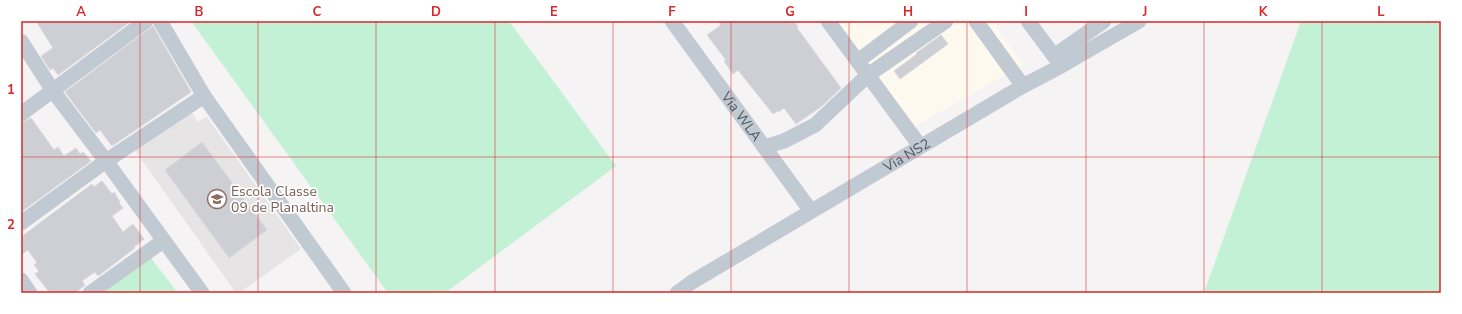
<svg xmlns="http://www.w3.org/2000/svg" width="1462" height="314" viewBox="0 0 1462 314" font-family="'Nunito Sans',sans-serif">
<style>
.commercial{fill:#fdf9ef}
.education{fill:#e6e4e5}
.green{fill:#c3f1d5}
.building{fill:#cdcfd5;stroke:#d7d9de}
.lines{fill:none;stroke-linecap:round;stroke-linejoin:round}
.minor{stroke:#c1cad2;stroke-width:15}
.grid{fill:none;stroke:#d62828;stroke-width:1;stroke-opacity:0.55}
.labels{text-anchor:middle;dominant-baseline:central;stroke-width:3.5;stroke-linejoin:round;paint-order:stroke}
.street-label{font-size:14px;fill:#4a5661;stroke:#fff}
.education-label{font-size:14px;fill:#785e54;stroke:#fff;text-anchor:start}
.neatline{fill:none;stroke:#d62828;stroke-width:1.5}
.grid-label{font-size:13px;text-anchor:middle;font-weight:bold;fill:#d62828}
</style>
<rect width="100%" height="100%" fill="#f5f3f3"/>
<path class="commercial" d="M 819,21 L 992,21 L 1024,65 L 901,134 Z"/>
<path class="education" d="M 190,110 L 198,122 L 207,117 L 301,249 L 239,293 L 236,293 L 134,149 Z"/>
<path class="green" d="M 191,21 L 509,21 L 616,166 L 445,293 L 388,293 Z
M 1301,21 L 1441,21 L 1441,293 L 1204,293 Z
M 151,258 L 177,292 L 175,293 L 103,293 Z"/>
<path class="building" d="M 36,21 L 131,21 L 58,75 L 53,68 L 50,70 L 41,56 L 53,48 Z
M 718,21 L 794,21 L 798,27 L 797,28 L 841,88 L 822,106 L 796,124 L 784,108 L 778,112 L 777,111 L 773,114 L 738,70 L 733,74 L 724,61 L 726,60 L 707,35 L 721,25 Z
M 153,26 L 191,92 L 112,146 L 100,130 L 96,133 L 65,92 Z
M 941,35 L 948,44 L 900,79 L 894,71 L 917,54 L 916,53 Z
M 31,118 L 54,150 L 58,147 L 64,156 L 76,148 L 80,154 L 83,152 L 91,161 L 21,212 L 21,123 Z
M 202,142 L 267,230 L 229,258 L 165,170 Z
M 102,181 L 112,194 L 114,192 L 120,202 L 119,203 L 123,208 L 112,216 L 123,232 L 133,224 L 144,239 L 134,247 L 135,248 L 98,276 L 95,272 L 82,281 L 85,285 L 75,293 L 50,293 L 35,274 L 39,271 L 34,265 L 37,263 L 28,250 L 21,255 L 21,237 L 92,184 L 94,187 Z"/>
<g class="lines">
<g class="minor">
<path d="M 160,21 L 204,96 L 344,293"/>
<path id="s1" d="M 672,21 L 811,211"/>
<path d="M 828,21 L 920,146"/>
<path d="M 976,21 L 1023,86"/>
<path d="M 1028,21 L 1060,64"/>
<path d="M 21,41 L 53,91 L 106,161 L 202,293"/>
<path d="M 1054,56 L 1104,21"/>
<path d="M 858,61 L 911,21"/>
<path d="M 21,114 L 146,21"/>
<path d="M 764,147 L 784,141 L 815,125 L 868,75 L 946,21"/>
<path d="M 21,223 L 106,161 L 204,96"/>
<path d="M 21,280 L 30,293"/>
<path d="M 90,293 L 163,241"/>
<path id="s2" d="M 677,293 L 692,282 L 1023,86 L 1061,66 L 1139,21"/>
</g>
</g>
<path class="grid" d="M 140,21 L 140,293M 258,21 L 258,293M 376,21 L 376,293M 495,21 L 495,293M 613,21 L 613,293M 731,21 L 731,293M 849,21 L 849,293M 967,21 L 967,293M 1086,21 L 1086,293M 1204,21 L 1204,293M 1322,21 L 1322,293M 21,157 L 1441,157"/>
<defs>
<g id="school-ring" transform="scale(1)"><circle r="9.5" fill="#fff" stroke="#8d6e63" stroke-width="1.5"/><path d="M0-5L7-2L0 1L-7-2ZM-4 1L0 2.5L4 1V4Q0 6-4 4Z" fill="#8d6e63"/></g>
</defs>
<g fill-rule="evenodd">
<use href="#school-ring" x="217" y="199"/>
</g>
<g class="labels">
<g class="street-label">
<text stroke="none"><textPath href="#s1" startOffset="118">Via WLA</textPath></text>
<text stroke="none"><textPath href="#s2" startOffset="268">Via NS2</textPath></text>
</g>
<g class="education-label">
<text x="231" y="191">Escola Classe<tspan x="231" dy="16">09 de Planaltina</tspan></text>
</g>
</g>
<rect width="1462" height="314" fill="none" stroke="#ffffff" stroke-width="44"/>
<rect x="22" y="22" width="1418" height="270" class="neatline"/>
<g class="grid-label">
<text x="81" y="16">A</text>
<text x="199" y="16">B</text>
<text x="317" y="16">C</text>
<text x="436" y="16">D</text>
<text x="554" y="16">E</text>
<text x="672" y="16">F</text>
<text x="790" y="16">G</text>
<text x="908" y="16">H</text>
<text x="1026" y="16">I</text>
<text x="1145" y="16">J</text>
<text x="1263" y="16">K</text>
<text x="1381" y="16">L</text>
<text x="11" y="94">1</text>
<text x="11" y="229">2</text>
</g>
</svg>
